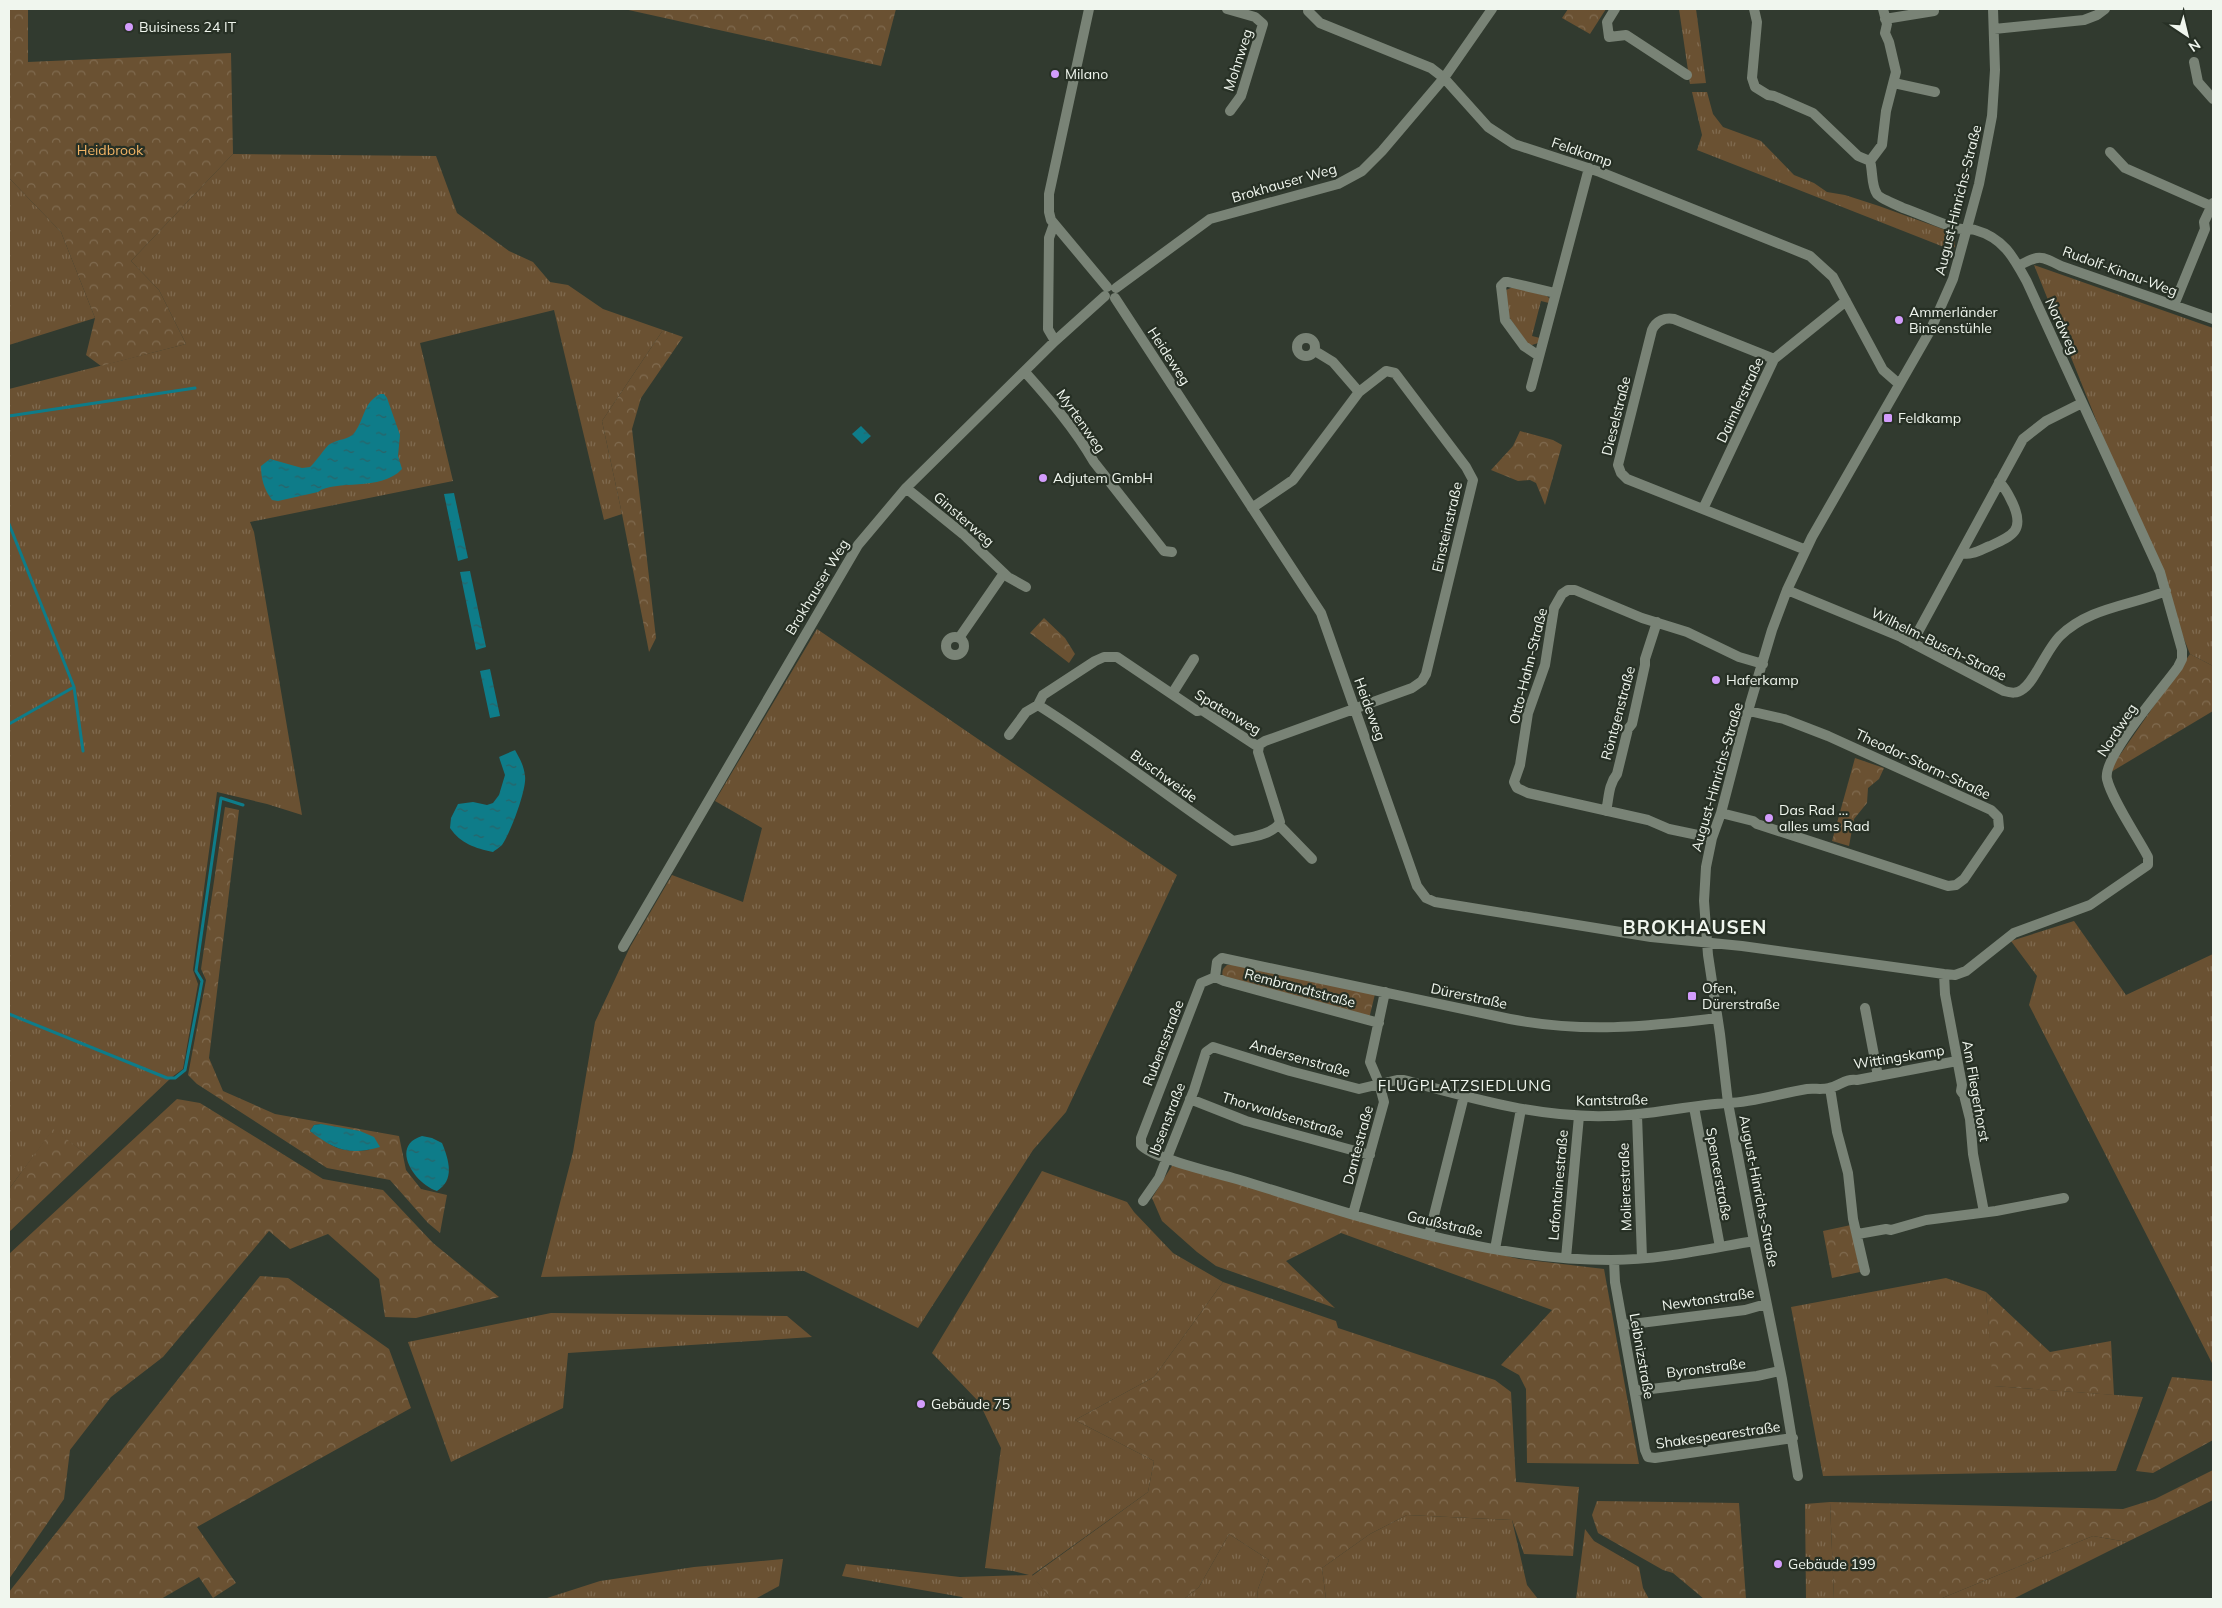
<svg xmlns="http://www.w3.org/2000/svg" width="2222" height="1608" viewBox="0 0 2222 1608" font-family="Mulish,sans-serif">
<style>
.grass{fill:url(#grass-tufts)}
.forest{fill:url(#forest-crowns);fill-rule:evenodd}
.water{fill:url(#water-ripples)}
.lines{fill:none;stroke-linecap:round;stroke-linejoin:round}
.stream{stroke:#0e7c89;stroke-width:3}
.minor{stroke:#798376;stroke-width:10}
.poi-dot{fill:#d39cfc;stroke:#273025;stroke-width:2}
.labels{text-anchor:middle;dominant-baseline:central;stroke-width:4.5;stroke-linejoin:round;paint-order:stroke}
.poi-label{font-size:14px;fill:#f0f6ee;stroke:#273025;text-anchor:start}
.street-label{font-size:14px;fill:#f0f6ee;stroke:#273025}
.park-label{font-size:14px;fill:#f1b365;stroke:#273025}
.neighbourhood-label{font-size:15px;letter-spacing:1px;fill:#f0f6ee;stroke:#273025}
.district-label{font-size:19px;font-weight:bold;letter-spacing:1px;fill:#f0f6ee;stroke:#273025}
</style>
<defs>
<pattern id="grass-tufts" width="24" height="20" patternUnits="userSpaceOnUse" patternTransform="scale(1.25)"><rect width="24" height="20" fill="#6a5132"/><path d="M3 7l-1-3M5 7V3M7 7l1-3M15 17l-1-3M17 17v-4M19 17l1-3" fill="none" stroke="#806b50"/></pattern>
<pattern id="forest-crowns" width="20" height="18" patternUnits="userSpaceOnUse" patternTransform="scale(1.25)"><rect width="20" height="18" fill="#6a5132"/><path d="M2 6a3 3 0 1 1 6 0M12 15a3 3 0 1 1 6 0" fill="none" stroke="#806b50"/></pattern>
<pattern id="water-ripples" width="26" height="14" patternUnits="userSpaceOnUse" patternTransform="scale(1.25)"><rect width="26" height="14" fill="#0e7c89"/><path d="M2 4q2-2 4 0t4 0M15 11q2-2 4 0t4 0" fill="none" stroke="#2b6368"/></pattern>
</defs>
<rect width="100%" height="100%" fill="#313a2f"/>
<path class="grass" d="M 1679,9 L 1696,9 L 1706,83 L 1690,84 Z
M 1692,92 L 1707,92 L 1713,114 L 1723,127 L 1761,141 L 1794,175 L 1814,183 L 1827,192 L 1845,195 L 1879,206 L 1951,232 L 1955,240 L 1955,247 L 1949,249 L 1697,150 L 1702,135 Z
M 233,154 L 436,156 L 457,213 L 509,251 L 533,262 L 550,282 L 568,285 L 603,309 L 663,330 L 602,421 L 622,514 L 604,520 L 554,310 L 420,343 L 453,481 L 250,522 L 254,532 L 302,815 L 267,804 L 217,792 L 193,970 L 198,984 L 183,1069 L 172,1077 L 89,1156 L 53,1130 L 9,1189 L 9,389 L 186,344 L 159,290 L 131,261 Z
M 9,178 L 61,232 L 95,318 L 9,345 Z
M 2034,265 L 2213,328 L 2213,666 L 2190,654 Z
M 1513,287 L 1547,296 L 1550,299 L 1549,303 L 1541,301 L 1532,336 L 1540,338 L 1538,343 L 1532,345 L 1528,344 L 1509,317 L 1506,290 Z
M 817,629 L 1177,875 L 1066,1112 L 1033,1150 L 918,1328 L 804,1271 L 541,1277 L 573,1152 L 595,1022 L 630,947 L 672,875 L 743,902 L 762,828 L 715,801 Z
M 2074,921 L 2126,995 L 2213,954 L 2213,1365 L 2029,1005 L 2037,976 L 2011,941 Z
M 1042,1171 L 1127,1202 L 1134,1212 L 1173,1253 L 1223,1282 L 1154,1377 L 1075,1420 L 1154,1461 L 1148,1492 L 1032,1575 L 1051,1599 L 964,1599 L 962,1597 L 842,1576 L 846,1564 L 960,1577 L 1029,1575 L 1013,1571 L 985,1568 L 1001,1448 L 979,1402 L 932,1353 Z
M 1946,1278 L 1986,1292 L 1994,1386 L 2143,1397 L 2116,1471 L 1823,1476 L 1791,1307 Z
M 551,1313 L 787,1316 L 812,1337 L 568,1353 L 563,1408 L 451,1462 L 408,1342 Z
M 1830,1502 L 1834,1599 L 1806,1599 L 1805,1504 Z
M 1407,1515 L 1512,1520 L 1527,1585 L 1538,1599 L 1326,1599 L 1322,1568 L 1370,1534 Z
M 1585,1529 L 1594,1541 L 1639,1567 L 1643,1588 L 1649,1599 L 1576,1599 Z
M 1229,1534 L 1269,1560 L 1258,1589 L 1257,1599 L 1184,1599 L 1199,1587 Z
M 2093,1536 L 2127,1542 L 2013,1599 L 1940,1599 Z
M 783,1559 L 779,1586 L 755,1599 L 544,1599 L 600,1581 L 694,1567 Z"/>
<path class="forest" d="M 9,9 L 28,9 L 28,62 L 231,53 L 233,154 L 131,261 L 159,290 L 186,344 L 101,366 L 86,355 L 95,318 L 61,232 L 9,178 Z
M 624,9 L 896,9 L 881,66 Z
M 1568,9 L 1606,9 L 1590,34 L 1562,18 Z
M 663,330 L 683,337 L 641,398 L 632,429 L 656,638 L 649,652 L 622,514 L 602,421 Z
M 1520,431 L 1553,440 L 1562,445 L 1545,505 L 1536,483 L 1530,480 L 1518,481 L 1491,470 L 1513,446 Z
M 1044,618 L 1065,638 L 1075,654 L 1069,663 L 1030,633 Z
M 2190,654 L 2213,666 L 2213,711 L 2106,775 Z
M 1855,758 L 1884,768 L 1879,779 L 1868,788 L 1867,803 L 1854,819 L 1849,846 L 1832,841 Z
M 225,807 L 239,810 L 209,1058 L 223,1091 L 275,1114 L 399,1136 L 406,1170 L 421,1189 L 447,1195 L 440,1233 L 428,1223 L 390,1180 L 327,1168 L 197,1084 L 188,1075 L 206,980 L 201,969 ZM 321,1124 L 370,1150 C 337,1152 337,1149 310,1131 L 314,1125 Z
M 1227,965 L 1235,965 L 1375,994 L 1369,1019 L 1224,979 C 1221,973 1222,969 1227,965 Z
M 177,1099 L 200,1103 L 323,1179 L 383,1190 L 433,1243 L 499,1297 L 416,1318 L 385,1317 L 379,1279 L 328,1234 L 290,1249 L 269,1231 L 163,1357 L 111,1397 L 70,1450 L 64,1499 L 9,1579 L 9,1254 Z
M 53,1129 L 89,1156 L 9,1232 L 9,1189 Z
M 1173,1164 L 1355,1219 L 1519,1259 L 1604,1269 L 1639,1464 L 1527,1463 L 1526,1389 L 1519,1375 L 1501,1365 L 1552,1310 L 1341,1233 L 1286,1261 L 1335,1308 L 1216,1266 L 1197,1252 L 1162,1221 L 1152,1198 Z
M 1851,1225 L 1860,1272 L 1832,1278 L 1823,1231 Z
M 260,1276 L 288,1278 L 389,1349 L 411,1408 L 197,1527 L 236,1583 L 213,1598 L 199,1577 L 161,1599 L 9,1599 L 9,1592 Z
M 1223,1282 L 1336,1321 L 1338,1328 L 1495,1380 L 1511,1392 L 1516,1482 L 1579,1487 L 1573,1556 L 1524,1554 L 1512,1520 L 1407,1515 L 1370,1534 L 1322,1568 L 1326,1599 L 1257,1599 L 1258,1589 L 1269,1560 L 1229,1534 L 1199,1587 L 1184,1599 L 1051,1599 L 1032,1576 L 1148,1492 L 1154,1461 L 1075,1420 L 1154,1377 Z
M 1986,1292 L 2050,1352 L 2111,1341 L 2114,1395 L 1993,1386 Z
M 2172,1377 L 2213,1381 L 2213,1440 L 2153,1473 L 2136,1471 Z
M 2213,1470 L 2213,1500 L 2127,1542 L 2093,1536 L 1940,1599 L 1834,1599 L 1830,1502 L 2123,1509 L 2155,1499 Z
M 1597,1501 L 1739,1503 L 1746,1599 L 1704,1599 L 1673,1573 L 1663,1570 L 1598,1533 L 1592,1515 Z"/>
<path class="water" d="M 380,394 L 384,394 L 387,398 L 400,435 L 398,456 L 402,469 C 381,492 335,479 318,492 L 278,501 L 272,500 C 264,489 261,479 261,466 L 270,459 L 302,468 L 310,467 C 316,462 326,446 330,444 C 337,439 350,440 355,432 C 365,418 363,403 380,394 Z
M 861,426 L 871,436 L 862,444 L 852,434 Z
M 454,493 L 468,558 L 458,561 L 444,494 Z
M 470,571 L 486,647 L 476,650 L 460,572 Z
M 490,669 L 500,716 L 490,718 L 480,671 Z
M 515,750 C 520,759 524,766 525,776 C 527,789 510,834 502,845 C 499,848 495,850 493,852 C 475,848 461,844 450,828 L 451,818 L 458,804 L 473,802 L 487,805 L 493,803 L 499,795 L 505,775 L 499,757 Z
M 321,1124 L 360,1131 L 374,1137 L 380,1147 C 349,1156 335,1150 310,1131 L 314,1125 Z
M 422,1136 L 432,1138 L 442,1143 C 449,1160 455,1180 437,1191 C 415,1184 389,1146 422,1136 Z"/>
<g class="lines">
<path class="stream" d="M 9,416 L 195,388
M 9,524 L 74,687 L 83,751
M 9,724 L 74,687
M 9,1014 L 167,1078 L 175,1078 L 185,1070 L 202,981 L 196,971 L 221,798 L 243,805"/>
<path class="minor" d="M 1089,9 L 1049,194 L 1049,212 L 1051,220 L 1107,287
M 1227,9 L 1255,17 L 1263,24 L 1241,96 L 1230,111
M 1615,9 L 1607,22 L 1609,37 L 1626,35 L 1687,75
M 1754,9 L 1757,22 L 1752,78 L 1755,87 L 1768,95 L 1774,96 L 1813,113 L 1858,156 L 1870,161
M 1308,11 L 1320,23 L 1431,68 L 1444,78 L 1488,127 L 1514,144 L 1600,172 L 1810,256 L 1833,277 L 1883,370 L 1899,384
M 1885,19 L 1934,11
M 1994,29 L 2084,20 L 2097,15 L 2105,9
M 2194,62 L 2198,82 L 2213,99
M 1894,83 L 1935,92
M 2110,152 L 2125,168 L 2211,206
M 1054,224 L 1049,238 L 1048,329 L 1055,341
M 2018,266 C 2039,255 2040,255 2061,266 L 2213,319
M 1116,288 L 1210,219 L 1338,184 L 1362,171 L 1382,151 L 1444,78 L 1492,9
M 1115,298 L 1321,613 L 1417,886 L 1426,898 L 1435,902 L 1651,937 L 1742,946 L 1944,974 L 1955,975 L 1966,971 L 2014,933 L 2090,905 L 2148,865 L 2148,857 C 2137,836 2112,800 2107,779 C 2102,757 2164,687 2178,667 L 2182,659 L 2182,650 L 2160,572 L 2027,282 C 2014,258 2004,238 1975,230 C 1969,228 1962,230 1956,228 C 1938,223 1921,214 1903,208 C 1897,205 1879,198 1877,194 C 1871,185 1873,171 1870,161 L 1882,145 L 1886,111 L 1896,72 L 1889,42 L 1885,33 L 1887,24 L 1883,9
M 2174,305 L 2205,229 L 2204,222 L 2213,203
M1297 347a9 9 0 1 1 18 0a9 9 0 1 1-18 0Z
M 1315,351 L 1333,362 L 1359,392
M 1539,356 L 1524,346 L 1505,320 L 1501,286 L 1505,282 L 1508,282 L 1555,293
M 1774,359 L 1674,319 C 1665,317 1656,321 1652,330 L 1618,465 L 1621,473 L 1627,479 L 1806,550
M 1025,372 C 1050,400 1075,429 1094,462 L 1164,551 L 1172,552
M 1531,387 L 1589,168
M 906,488 L 963,534 L 1008,577 L 1026,587
M 1703,509 L 1774,359 L 1846,301
M 1961,553 C 1971,556 1980,550 1990,546 C 2012,536 2025,531 2013,504 C 2009,496 2006,488 1999,482
M 1787,590 L 1901,637 L 2004,691 C 2011,693 2017,694 2023,689 C 2035,681 2046,650 2060,636 C 2090,607 2130,606 2166,591
M946 646a9 9 0 1 1 18 0a9 9 0 1 1-18 0Z
M 959,638 L 1004,573
M 1912,643 L 2023,439 L 2046,421 L 2082,403
M 1172,694 L 1194,659
M 1038,705 C 1105,747 1167,796 1233,841 C 1246,838 1274,835 1280,822 L 1258,752 L 1259,746
M 1009,735 L 1026,712 L 1038,705 L 1043,695 L 1095,661 L 1104,657 L 1117,657 L 1197,711 L 1202,710 L 1257,746 L 1265,741 L 1412,688 L 1422,681 L 1426,674 L 1473,480 L 1466,467 L 1395,373 L 1386,371 L 1359,392 L 1293,480 L 1252,508
M 1606,811 C 1609,799 1608,785 1617,774 L 1628,729 L 1632,724 L 1645,665 L 1645,659 L 1657,622
M 1721,813 L 1753,821 L 1757,824 L 1948,886 L 1956,885 L 1964,879 L 1999,828 L 1998,817 L 1991,810 L 1828,736 L 1784,719 L 1749,711
M 1279,825 L 1312,859
M 1712,838 L 1669,829 L 1648,820 L 1528,793 L 1517,788 L 1514,782 L 1520,765 L 1528,713 L 1545,665 L 1554,608 L 1562,594 L 1568,590 L 1575,590 L 1642,618 L 1687,632 L 1739,657 L 1763,664
M 623,947 L 858,545 L 906,488 L 1055,341 L 1105,296
M 1944,974 L 1945,994 L 1962,1085 L 1961,1091 L 1964,1095 L 1970,1119 L 1973,1154 L 1984,1212
M 1215,977 L 1224,981 L 1379,1023
M 1865,1008 L 1878,1076
M 1717,1018 C 1645,1027 1583,1033 1510,1019 L 1222,958 L 1217,962 L 1215,977 L 1201,983 L 1141,1138 L 1141,1145 C 1151,1158 1220,1174 1240,1180 C 1361,1217 1483,1260 1611,1260 C 1659,1260 1707,1249 1754,1241
M 1830,1088 L 1837,1132 L 1848,1173 L 1853,1219 L 1865,1271
M 1190,1099 L 1246,1121 L 1370,1155
M 1694,1107 L 1720,1247
M 1637,1115 L 1642,1258
M 1143,1201 L 1159,1178 L 1194,1090 L 1206,1052 L 1213,1047 L 1290,1071 L 1359,1089 L 1397,1080 L 1404,1080 C 1471,1098 1538,1118 1608,1116 C 1649,1116 1688,1105 1728,1103 C 1754,1102 1781,1093 1807,1089 C 1814,1088 1822,1090 1829,1088 C 1840,1086 1845,1078 1857,1080 L 1957,1061
M 1353,1214 L 1384,1102 L 1379,1083 L 1370,1062 L 1385,992
M 1858,1234 L 1886,1229 L 1891,1230 L 1926,1220 L 1996,1211 L 2064,1198
M 1429,1235 L 1464,1096
M 1495,1249 L 1521,1109
M 1566,1258 L 1579,1116
M 1614,1260 L 1615,1282 L 1645,1450 L 1648,1457 L 1655,1458 L 1793,1438
M 1624,1325 L 1745,1310 L 1766,1304
M 1635,1391 L 1757,1376 L 1780,1371
M 1798,1476 L 1782,1379 L 1754,1241 L 1728,1103 L 1720,1034 L 1708,955 L 1704,901 L 1706,867 L 1712,838 L 1721,813 L 1745,721 L 1772,630 L 1787,590 L 1812,537 L 1930,331 L 1953,279 L 1979,184 L 1992,116 L 1995,70 L 1993,9"/>
</g>
<g class="poi-dot">
<circle cx="129" cy="27" r="5"/>
<circle cx="1055" cy="74" r="5"/>
<circle cx="1899" cy="320" r="5"/>
<rect x="1883" y="413" width="10" height="10" rx="2.5"/>
<circle cx="1043" cy="478" r="5"/>
<circle cx="1716" cy="680" r="5"/>
<circle cx="1769" cy="818" r="5"/>
<rect x="1687" y="991" width="10" height="10" rx="2.5"/>
<circle cx="921" cy="1404" r="5"/>
<circle cx="1778" cy="1564" r="5"/>
</g>
<g class="labels">
<g class="poi-label">
<text x="139" y="27">Buisiness 24 IT</text>
<text x="1065" y="74">Milano</text>
<text x="1909" y="312">Ammerländer<tspan x="1909" dy="16">Binsenstühle</tspan></text>
<text x="1898" y="418">Feldkamp</text>
<text x="1053" y="478">Adjutem GmbH</text>
<text x="1726" y="680">Haferkamp</text>
<text x="1779" y="810">Das Rad ...<tspan x="1779" dy="16">alles ums Rad</tspan></text>
<text x="1702" y="988">Ofen,<tspan x="1702" dy="16">Dürerstraße</tspan></text>
<text x="931" y="1404">Gebäude 75</text>
<text x="1788" y="1564">Gebäude 199</text>
</g>
<g class="street-label">
<text transform="translate(1238 60) rotate(-72)">Mohnweg</text>
<text transform="translate(1582 152) rotate(19)">Feldkamp</text>
<text transform="translate(1284 183) rotate(-16)">Brokhauser Weg</text>
<text transform="translate(1958 200) rotate(-76)">August-Hinrichs-Straße</text>
<text transform="translate(2120 271) rotate(20)">Rudolf-Kinau-Weg</text>
<text transform="translate(2062 326) rotate(65)">Nordweg</text>
<text transform="translate(1169 356) rotate(57)">Heideweg</text>
<text transform="translate(1740 400) rotate(-65)">Daimlerstraße</text>
<text transform="translate(1616 416) rotate(-76)">Dieselstraße</text>
<text transform="translate(1081 421) rotate(55)">Myrtenweg</text>
<text transform="translate(964 519) rotate(41)">Ginsterweg</text>
<text transform="translate(1447 527) rotate(-77)">Einsteinstraße</text>
<text transform="translate(817 587) rotate(-59)">Brokhauser Weg</text>
<text transform="translate(1939 644) rotate(26)">Wilhelm-Busch-Straße</text>
<text transform="translate(1528 666) rotate(-76)">Otto-Hahn-Straße</text>
<text transform="translate(1370 709) rotate(70)">Heideweg</text>
<text transform="translate(1228 712) rotate(31)">Spatenweg</text>
<text transform="translate(1618 713) rotate(-75)">Röntgenstraße</text>
<text transform="translate(2117 730) rotate(-57)">Nordweg</text>
<text transform="translate(1923 764) rotate(25)">Theodor-Storm-Straße</text>
<text transform="translate(1164 776) rotate(36)">Buschweide</text>
<text transform="translate(1717 777) rotate(-74)">August-Hinrichs-Straße</text>
<text transform="translate(1300 988) rotate(15)">Rembrandtstraße</text>
<text transform="translate(1469 996) rotate(12)">Dürerstraße</text>
<text transform="translate(1163 1043) rotate(-69)">Rubensstraße</text>
<text transform="translate(1899 1057) rotate(-9)">Wittingskamp</text>
<text transform="translate(1300 1058) rotate(16)">Andersenstraße</text>
<text transform="translate(1976 1091) rotate(80)">Am Fliegerhorst</text>
<text transform="translate(1612 1100) rotate(-1)">Kantstraße</text>
<text transform="translate(1283 1115) rotate(17)">Thorwaldsenstraße</text>
<text transform="translate(1167 1119) rotate(-69)">Ibsenstraße</text>
<text transform="translate(1358 1145) rotate(-75)">Dantestraße</text>
<text transform="translate(1719 1174) rotate(80)">Spencerstraße</text>
<text transform="translate(1558 1185) rotate(-85)">Lafontainestraße</text>
<text transform="translate(1625 1187) rotate(-92)">Molierestraße</text>
<text transform="translate(1759 1191) rotate(79)">August-Hinrichs-Straße</text>
<text transform="translate(1445 1224) rotate(13)">Gaußstraße</text>
<text transform="translate(1708 1299) rotate(-8)">Newtonstraße</text>
<text transform="translate(1642 1356) rotate(80)">Leibnizstraße</text>
<text transform="translate(1706 1368) rotate(-7)">Byronstraße</text>
<text transform="translate(1718 1435) rotate(-8)">Shakespearestraße</text>
</g>
<g class="park-label">
<text x="110" y="150">Heidbrook</text>
</g>
<g class="neighbourhood-label">
<text x="1465" y="1085">FLUGPLATZSIEDLUNG</text>
</g>
<g class="district-label">
<text x="1695" y="927">BROKHAUSEN</text>
</g>
</g>
<rect width="2222" height="1608" fill="none" stroke="#f0f6ee" stroke-width="20"/>
<g transform="translate(2187 35) rotate(145)" stroke="#273025" stroke-width="4" paint-order="stroke">
<path d="M0-4L9 19L0 12L-9 19Z" fill="#f0f6ee"/>
<text y="-8" font-size="14" font-weight="bold" text-anchor="middle" fill="#f0f6ee">N</text>
</g>
</svg>
